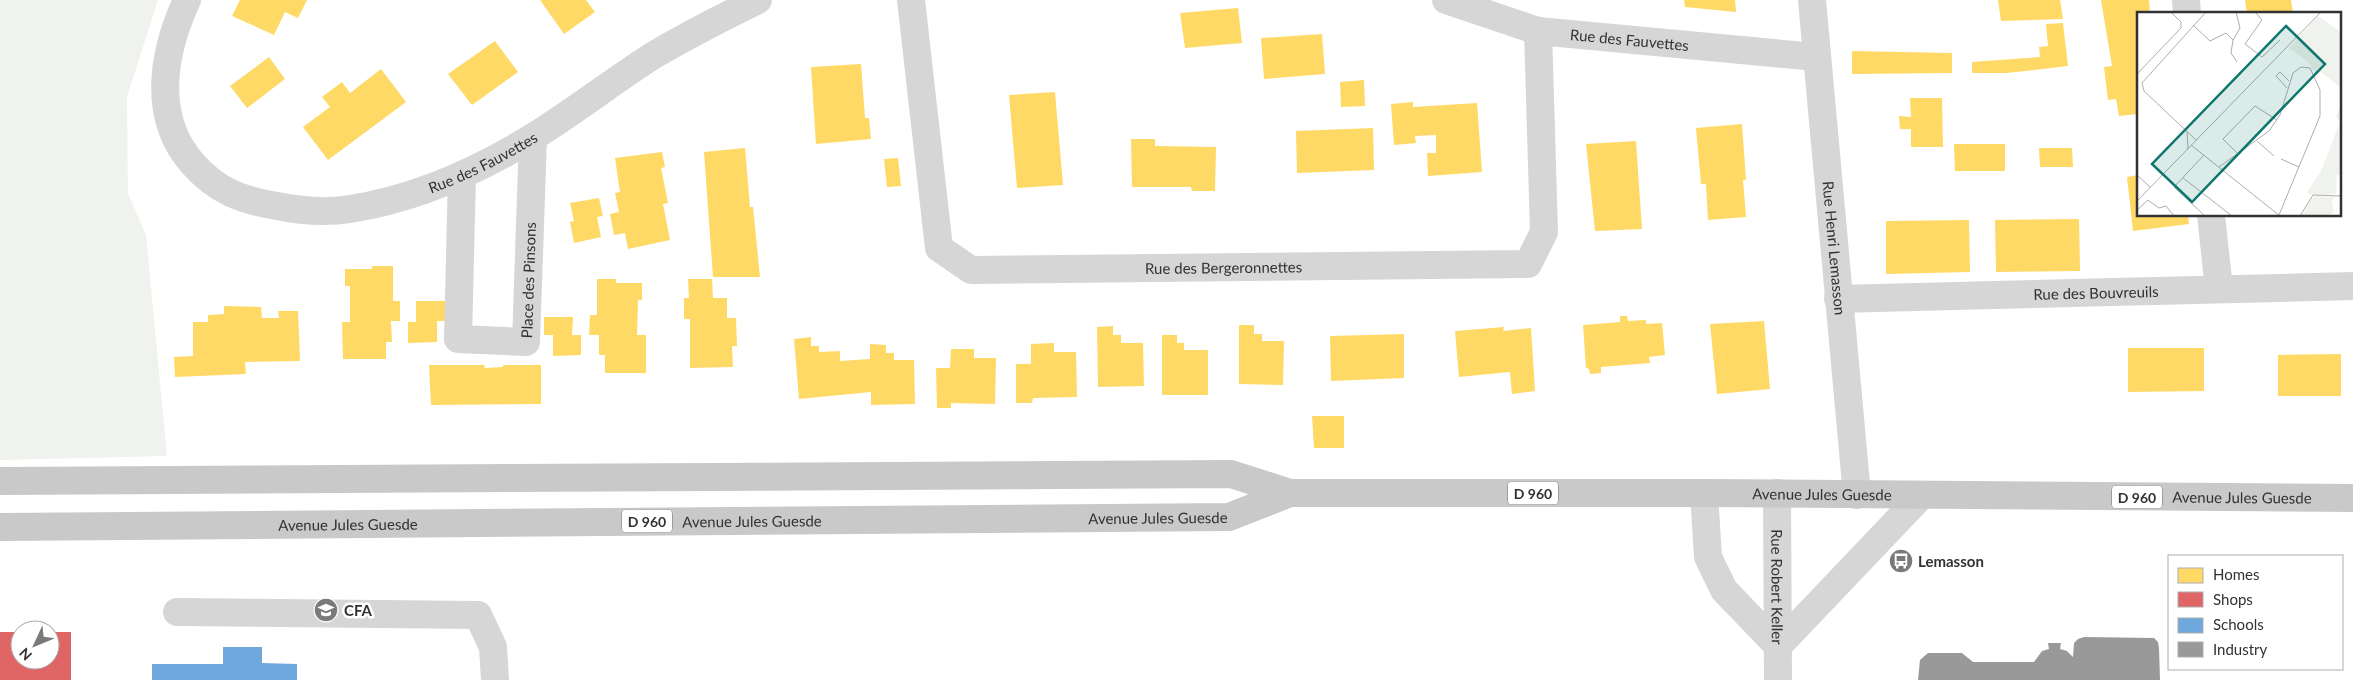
<svg xmlns="http://www.w3.org/2000/svg" width="2353" height="680" viewBox="0 0 2353 680" font-family="Lato,sans-serif">
<style>
.green{fill:#f0f3ed}
.homes{fill:#ffd966}
.shops{fill:#e06666}
.schools{fill:#6fa8dc}
.industry{fill:#999}
.lines{fill:none;stroke-linecap:round;stroke-linejoin:round}
.minor{stroke:#d6d6d6;stroke-width:28}
.major{stroke:#c9c9c9;stroke-width:28}
.labels{text-anchor:middle;dominant-baseline:central;stroke-width:5;stroke-linejoin:round;paint-order:stroke}
.shield{fill:#fff;stroke:#707070;stroke-width:1}
.shield-label{font-size:14px;font-weight:bold;fill:#323232}
.street-label{font-size:15px;fill:#323232;stroke:#fff}
.poi-label{font-size:15px;font-weight:bold;fill:#323232;stroke:#fff;text-anchor:start}
.inset-road{fill:none;stroke:#adadad;stroke-width:1}
.view{fill:#0f766e;fill-opacity:0.15;stroke:#0f766e;stroke-width:2.5}
.inset-edge{fill:none;stroke:#323232;stroke-width:2.5}
</style>
<rect width="100%" height="100%" fill="#fff"/>
<path class="green" d="M 0,0 L 158,0 L 127,97 L 128,194 L 146,235 L 167,456 L 0,460 Z"/>
<path class="homes" d="M 240,0 L 307,0 L 298,18 L 285,12 L 274,35 L 232,16 Z
M 540,0 L 586,0 L 595,12 L 564,34 Z
M 1684,0 L 1735,0 L 1736,12 L 1685,7 Z
M 1998,0 L 2060,0 L 2063,19 L 2001,21 Z
M 2101,0 L 2149,0 L 2150,14 L 2138,14 L 2138,114 L 2119,116 L 2116,99 L 2108,100 L 2104,67 L 2112,66 Z
M 2245,0 L 2291,0 L 2293,14 L 2247,14 Z
M 1238,8 L 1242,43 L 1185,48 L 1180,13 Z
M 2063,23 L 2068,66 L 2007,73 L 1972,73 L 1972,62 L 2040,57 L 2039,47 L 2048,46 L 2046,24 Z
M 1322,34 L 1325,74 L 1264,79 L 1261,38 Z
M 495,41 L 518,72 L 472,105 L 448,74 Z
M 1852,51 L 1952,53 L 1952,73 L 1852,74 Z
M 269,57 L 285,79 L 247,108 L 230,86 Z
M 861,64 L 865,118 L 869,118 L 871,139 L 816,144 L 811,67 Z
M 381,69 L 406,102 L 328,160 L 303,127 L 330,107 L 322,97 L 342,82 L 350,93 Z
M 1364,80 L 1365,106 L 1341,107 L 1340,82 Z
M 1055,92 L 1063,185 L 1017,188 L 1009,95 Z
M 1910,98 L 1942,98 L 1943,147 L 1911,147 L 1911,129 L 1900,129 L 1899,116 L 1911,117 Z
M 1413,102 L 1413,107 L 1477,103 L 1482,172 L 1428,176 L 1427,153 L 1436,153 L 1436,135 L 1415,136 L 1416,143 L 1394,145 L 1391,104 Z
M 1742,124 L 1746,180 L 1743,180 L 1746,217 L 1708,220 L 1706,184 L 1701,184 L 1696,128 Z
M 1373,128 L 1374,170 L 1297,173 L 1296,131 Z
M 1131,139 L 1155,139 L 1155,146 L 1216,147 L 1215,191 L 1192,191 L 1191,187 L 1132,187 Z
M 1636,141 L 1642,229 L 1595,231 L 1586,144 Z
M 1954,144 L 2005,144 L 2005,171 L 1955,171 Z
M 745,148 L 750,207 L 753,207 L 760,277 L 713,277 L 704,152 Z
M 2039,148 L 2072,148 L 2073,167 L 2040,167 Z
M 662,152 L 665,167 L 661,168 L 668,203 L 663,204 L 670,240 L 628,249 L 625,233 L 614,235 L 610,214 L 619,212 L 615,193 L 620,192 L 615,158 Z
M 898,158 L 901,186 L 887,187 L 884,159 Z
M 2138,175 L 2138,215 L 2188,215 L 2189,224 L 2133,231 L 2127,177 Z
M 599,198 L 603,216 L 597,217 L 601,237 L 574,243 L 570,222 L 574,221 L 570,203 Z
M 2079,219 L 2080,271 L 1996,272 L 1995,220 Z
M 1969,220 L 1970,272 L 1886,274 L 1886,221 Z
M 372,266 L 393,266 L 393,301 L 400,301 L 400,321 L 391,321 L 392,342 L 386,342 L 386,359 L 343,359 L 342,322 L 350,322 L 350,286 L 345,286 L 345,269 L 372,269 Z
M 597,279 L 616,279 L 616,283 L 642,283 L 642,300 L 638,300 L 637,335 L 646,335 L 646,373 L 605,373 L 605,355 L 599,355 L 599,335 L 589,335 L 590,315 L 597,315 Z
M 688,279 L 712,279 L 713,298 L 727,298 L 727,318 L 736,318 L 737,346 L 732,346 L 733,367 L 690,368 L 690,319 L 684,319 L 684,298 L 689,298 Z
M 416,301 L 446,301 L 446,321 L 437,321 L 437,342 L 408,343 L 408,322 L 416,322 Z
M 224,306 L 261,307 L 262,318 L 279,318 L 278,311 L 298,311 L 300,361 L 245,362 L 246,374 L 175,377 L 174,357 L 193,356 L 193,322 L 208,322 L 208,315 L 224,314 Z
M 1620,316 L 1627,316 L 1628,321 L 1646,320 L 1646,324 L 1662,323 L 1665,355 L 1649,357 L 1650,363 L 1601,367 L 1601,373 L 1590,374 L 1589,369 L 1586,368 L 1583,325 L 1620,322 Z
M 544,317 L 573,317 L 572,335 L 581,335 L 581,355 L 553,356 L 553,335 L 544,335 Z
M 1764,321 L 1770,389 L 1717,394 L 1710,324 Z
M 1239,325 L 1254,325 L 1254,334 L 1262,334 L 1262,341 L 1284,341 L 1283,385 L 1239,384 Z
M 1113,326 L 1113,335 L 1121,335 L 1121,343 L 1143,343 L 1144,386 L 1098,387 L 1097,327 Z
M 1504,327 L 1503,331 L 1531,328 L 1535,391 L 1512,394 L 1510,372 L 1459,377 L 1455,331 Z
M 1404,334 L 1404,378 L 1331,381 L 1330,336 Z
M 1162,335 L 1177,335 L 1177,343 L 1184,343 L 1184,350 L 1208,350 L 1208,395 L 1162,395 Z
M 811,337 L 811,346 L 819,346 L 819,352 L 840,351 L 840,361 L 870,359 L 870,344 L 886,345 L 886,353 L 894,353 L 894,360 L 914,360 L 915,404 L 871,405 L 871,392 L 799,399 L 794,339 Z
M 1054,343 L 1054,352 L 1076,352 L 1077,397 L 1033,398 L 1032,403 L 1016,403 L 1016,364 L 1031,364 L 1031,344 Z
M 2128,348 L 2204,348 L 2204,391 L 2128,392 Z
M 951,349 L 974,349 L 974,358 L 996,358 L 995,404 L 951,403 L 951,408 L 937,408 L 936,368 L 950,368 Z
M 2341,354 L 2341,396 L 2278,396 L 2278,355 Z
M 429,365 L 485,365 L 484,368 L 503,367 L 503,365 L 541,365 L 541,404 L 431,405 Z
M 1312,416 L 1344,416 L 1344,448 L 1314,448 Z"/>
<path class="shops" d="M 0,632 L 20,632 L 20,660 L 50,660 L 50,632 L 71,632 L 71,680 L 0,680 Z"/>
<path class="schools" d="M 223,647 L 262,647 L 262,663 L 297,664 L 297,680 L 152,680 L 152,664 L 223,664 Z"/>
<path class="industry" d="M 2084,637 L 2154,638 L 2158,642 L 2159,648 L 2160,680 L 1918,680 L 1920,660 L 1928,653 L 1962,653 L 1973,662 L 2034,662 L 2042,651 L 2049,649 L 2048,643 L 2061,643 L 2060,649 L 2067,651 L 2073,657 L 2074,643 L 2078,639 Z"/>
<g class="lines">
<g class="minor">
<path id="s1" d="M 187,0 C 163,52 151,117 193,164 C 217,191 241,200 277,206 C 301,211 326,213 350,209 C 414,199 478,171 533,137 C 575,111 613,81 654,55 C 688,35 723,17 758,0"/>
<path id="s2" d="M 911,0 L 939,248 L 971,270 L 1528,264 L 1544,232 L 1538,31"/>
<path id="s3" d="M 1446,0 L 1538,31 L 1816,57"/>
<path id="s4" d="M 1812,0 L 1857,495"/>
<path d="M 2186,0 L 2187,14"/>
<path id="s5" d="M 462,175 L 458,339 L 526,342 L 533,137"/>
<path d="M 2211,215 L 2219,289"/>
<path id="s6" d="M 1838,299 L 2353,286"/>
<path d="M 1704,493 L 1708,557 L 1724,590 L 1778,646"/>
<path id="s7" d="M 1777,493 L 1778,680"/>
<path d="M 177,612 L 478,615 L 493,647 L 495,680"/>
<path d="M 1778,646 L 1921,496"/>
</g>
<g class="major">
<path id="s8" d="M 0,481 L 1231,474 L 1290,493 L 1704,493 L 2353,498"/>
<path id="s9" d="M 0,527 L 1229,517 L 1290,493"/>
</g>
</g>
<defs>
<g id="bus-disc" transform="scale(1.25)"><circle r="9.5" fill="#7a7a7a" stroke="#fff"/><path d="M-5-6H5V4H4V6H2V4H-2V6H-4V4H-5ZM-3.5-4V0h7V-4ZM-3.5 1.2v1.5H-2V1.2ZM2 1.2v1.5H3.5V1.2Z" fill="#fff"/></g>
<g id="university-disc" transform="scale(1.25)"><circle r="9.5" fill="#7a7a7a" stroke="#fff"/><path d="M0-5L7-2L0 1L-7-2ZM-4 1L0 2.5L4 1V4Q0 6-4 4Z" fill="#fff"/></g>
</defs>
<g fill-rule="evenodd">
<use href="#bus-disc" x="1901" y="561"/>
<use href="#university-disc" x="326" y="610"/>
</g>
<g class="labels">
<g class="shield">
<rect x="1508" y="481.5" width="50" height="23" rx="4"/>
<rect x="2112" y="485.5" width="50" height="23" rx="4"/>
<rect x="622" y="509.5" width="50" height="23" rx="4"/>
</g>
<g class="shield-label">
<text x="1533" y="493">D 960</text>
<text x="2137" y="497">D 960</text>
<text x="647" y="521">D 960</text>
</g>
<g class="street-label">
<text stroke="none"><textPath href="#s3" startOffset="189">Rue des Fauvettes</textPath></text>
<text stroke="none"><textPath href="#s1" startOffset="485">Rue des Fauvettes</textPath></text>
<text stroke="none"><textPath href="#s4" startOffset="249">Rue Henri Lemasson</textPath></text>
<text stroke="none"><textPath href="#s2" startOffset="541">Rue des Bergeronnettes</textPath></text>
<text stroke="none"><textPath href="#s5" startOffset="294">Place des Pinsons</textPath></text>
<text stroke="none"><textPath href="#s6" startOffset="258">Rue des Bouvreuils</textPath></text>
<text stroke="none"><textPath href="#s8" startOffset="1825">Avenue Jules Guesde</textPath></text>
<text stroke="none"><textPath href="#s8" startOffset="2245">Avenue Jules Guesde</textPath></text>
<text stroke="none"><textPath href="#s9" startOffset="1158">Avenue Jules Guesde</textPath></text>
<text stroke="none"><textPath href="#s9" startOffset="752">Avenue Jules Guesde</textPath></text>
<text stroke="none"><textPath href="#s9" startOffset="348">Avenue Jules Guesde</textPath></text>
<text stroke="none"><textPath href="#s7" startOffset="94">Rue Robert Keller</textPath></text>
</g>
<g class="poi-label">
<text x="1918" y="561">Lemasson</text>
<text x="344" y="610">CFA</text>
</g>
</g>
<g transform="translate(2137 12)">
<rect width="204" height="204" fill="#fff"/>
<path d="M 181,4 L 204,20 L 204,76 L 184,60 L 180,63 L 170,49 L 152,36 ZM 204,93 L 204,163 L 200,163 L 199,182 L 173,183 L 170,180 L 184,159 L 203,110 L 199,104 ZM 179,184 L 198,185 L 195,189 L 197,200 L 190,204 L 165,204 L 173,188 Z" fill="#f0f3ed"/>
<path class="inset-road" d="M 118,0 L 125,8 L 108,32 L 125,45 L 143,28M 56,13 L 73,29 L 89,21 L 96,28 L 94,41 L 100,50M 96,28 L 103,16 L 99,0M 0,62 L 44,16 L 44,10 L 34,0M 150,76 L 139,64 L 143,60 L 152,69M 50,120 L 51,137M 59,128 L 7,79 L 5,71 L 69,0M 120,129 L 137,144M 54,133 L 143,204M 100,141 L 86,127 L 118,94 L 140,108M 67,143 L 37,175 L 68,204M 144,147 L 162,155M 82,155 L 132,119 L 143,103 L 156,61 L 164,55 L 173,56 L 183,78 L 183,104 L 142,203M 0,163 L 13,175M 46,166 L 95,204M 0,189 L 184,0M 0,198 L 11,188 L 22,196 L 29,194 L 37,204M 163,204 L 176,183 L 204,184"/>
<path class="view" d="M 149,14 L 188,52 L 55,190 L 15,152 Z"/>
<rect width="204" height="204" class="inset-edge"/>
</g>
<rect x="2168" y="555" width="175" height="115" fill="#ffffff" stroke="#adadad"/>
<rect x="2178" y="568" width="25" height="15" fill="#ffd966" stroke="#adadad"/>
<text x="2213" y="580" font-size="15" fill="#323232">Homes</text>
<rect x="2178" y="592" width="25" height="15" fill="#e06666" stroke="#adadad"/>
<text x="2213" y="605" font-size="15" fill="#323232">Shops</text>
<rect x="2178" y="618" width="25" height="15" fill="#6fa8dc" stroke="#adadad"/>
<text x="2213" y="630" font-size="15" fill="#323232">Schools</text>
<rect x="2178" y="642" width="25" height="15" fill="#999999" stroke="#adadad"/>
<text x="2213" y="655" font-size="15" fill="#323232">Industry</text>
<g transform="translate(35 645) rotate(226)"><circle r="24" fill="#ffffff" stroke="#adadad"/>
<path d="M0-4L9 19L0 12L-9 19Z" fill="#7a7a7a"/>
<text y="-8" font-size="14" font-weight="bold" text-anchor="middle" fill="#323232">N</text>
</g>
</svg>
